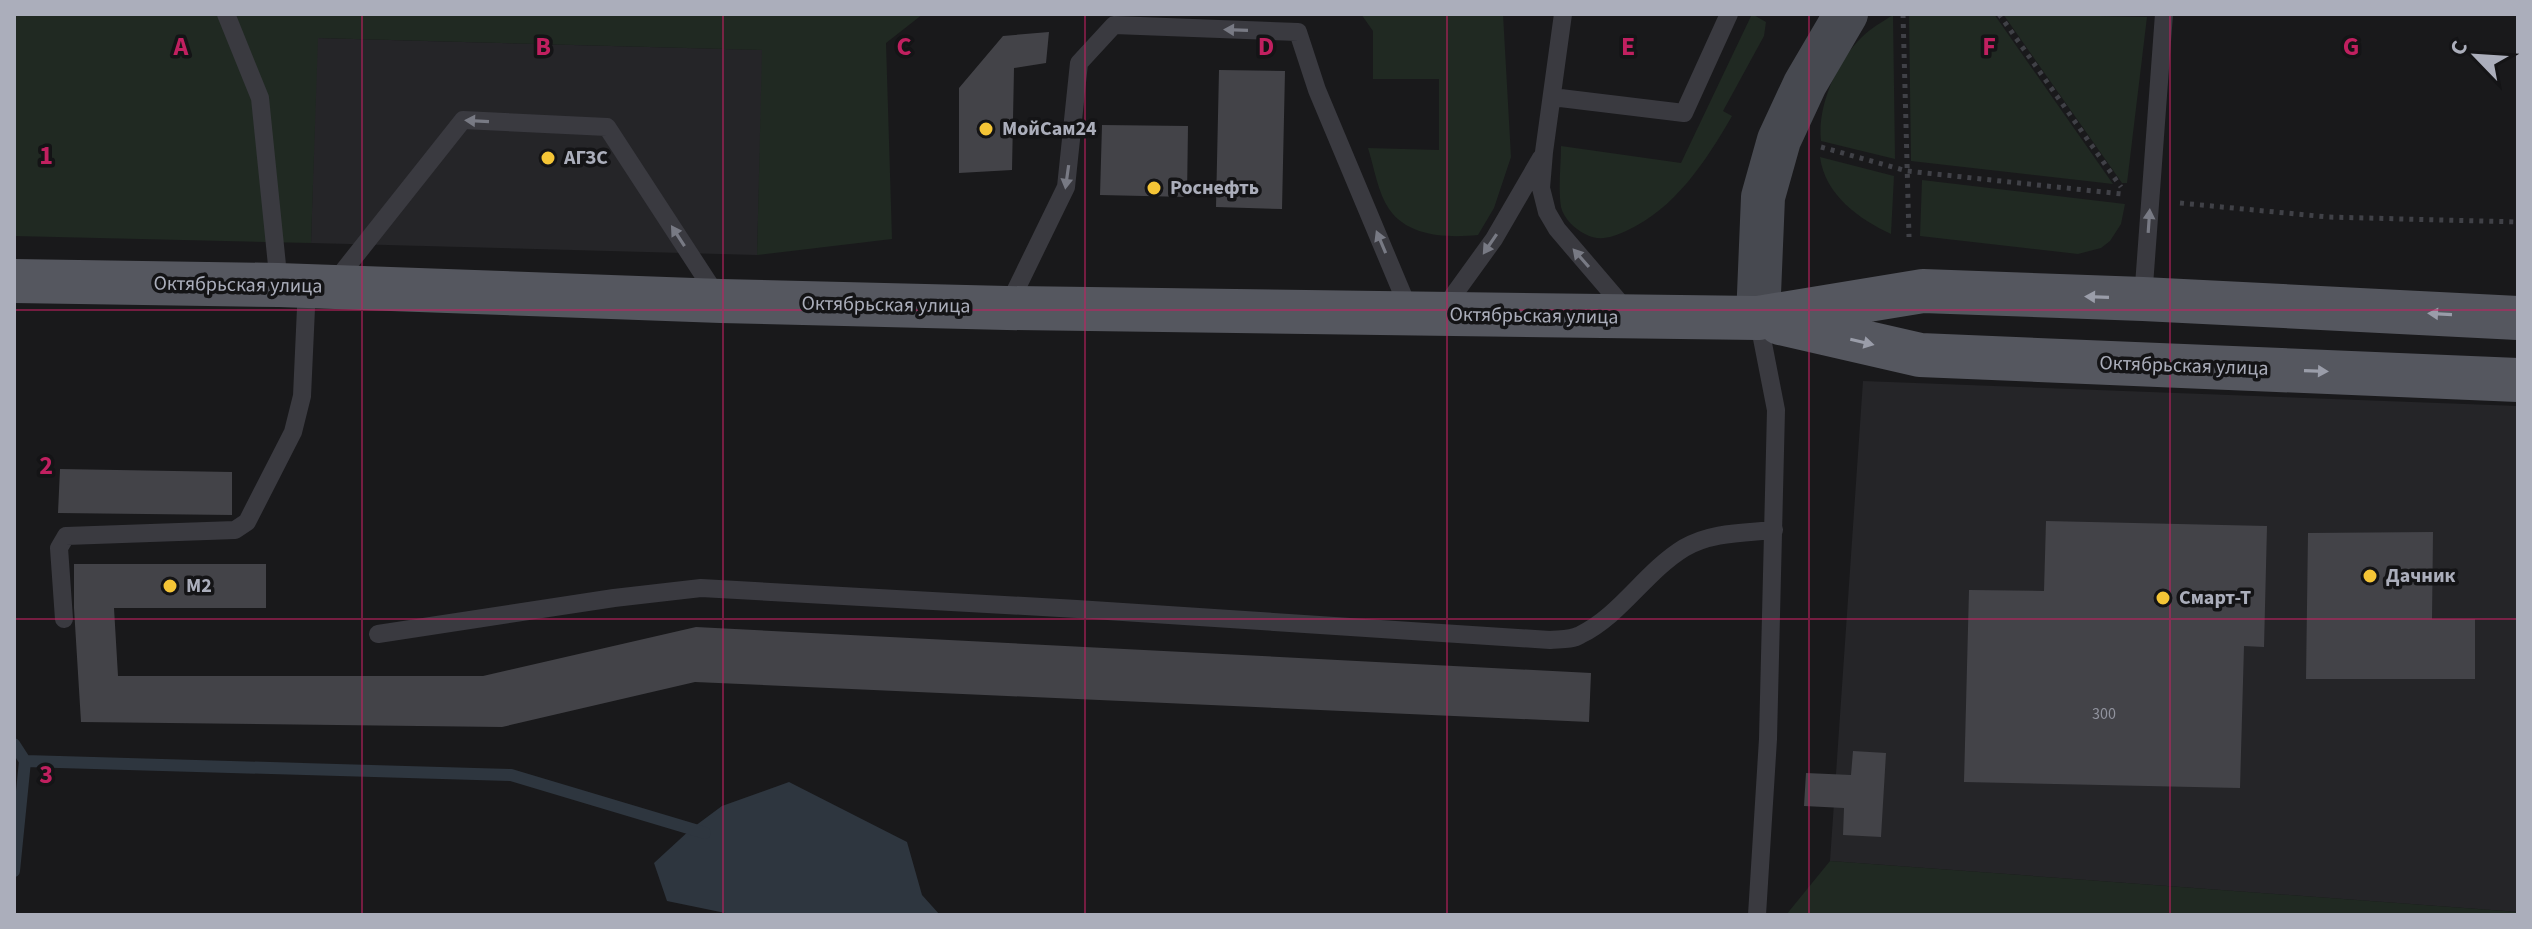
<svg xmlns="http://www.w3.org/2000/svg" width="2532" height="929" viewBox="0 0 2532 929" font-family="'Source Sans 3',sans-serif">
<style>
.built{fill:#252528}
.green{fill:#202922}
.water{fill:#2e363f}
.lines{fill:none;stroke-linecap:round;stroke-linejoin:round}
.stream{stroke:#2e363f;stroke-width:12}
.building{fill:#434348}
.path{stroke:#404147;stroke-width:5;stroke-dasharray:4 6;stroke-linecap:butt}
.service{stroke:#3a3a40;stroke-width:18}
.secondary{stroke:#474950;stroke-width:44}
.primary{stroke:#55575f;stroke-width:44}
.oneway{fill:#787a84}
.oneway2{fill:#9a9da9}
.grid{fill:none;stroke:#c12060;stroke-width:2;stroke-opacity:0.55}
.poi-dot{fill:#f5c536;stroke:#141416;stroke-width:3}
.labels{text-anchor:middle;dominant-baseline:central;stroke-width:7;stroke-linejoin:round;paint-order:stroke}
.number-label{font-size:16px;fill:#91939e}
.poi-label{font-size:20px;font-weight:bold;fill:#abaebb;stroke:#141416;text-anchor:start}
.street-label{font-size:20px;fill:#abaebb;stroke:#141416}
.grid-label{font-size:26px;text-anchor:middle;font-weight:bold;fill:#c12060;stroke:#141416;stroke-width:7;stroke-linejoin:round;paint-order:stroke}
</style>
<rect width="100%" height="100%" fill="#19191b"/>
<path class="built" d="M 317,38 L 763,50 L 757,255 L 311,243 Z
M 1863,381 L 2518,406 L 2518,912 L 1830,861 Z"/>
<path class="green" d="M 14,14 L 923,14 L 886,43 L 892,239 L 757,255 L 762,50 L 318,38 L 311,243 L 14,236 Z
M 1361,14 L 1503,14 L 1511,157 L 1494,208 L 1478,235 C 1448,238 1408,237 1389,209 C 1378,193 1374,167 1368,148 L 1439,150 L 1439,79 L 1373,79 L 1373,31 Z
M 1752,14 L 1766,22 L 1764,36 L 1723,111 L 1732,116 C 1706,161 1675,209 1626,231 C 1612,237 1600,242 1585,234 C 1575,229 1564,219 1561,207 C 1558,188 1561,165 1561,146 L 1681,163 Z
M 1909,14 L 1994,14 L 2113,184 L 1911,161 Z
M 2003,14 L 2147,17 L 2127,183 L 2122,183 Z
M 1893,15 L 1895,159 L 1821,141 C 1817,106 1837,61 1862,37 C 1871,28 1882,22 1893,15 Z
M 1820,157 L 1894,176 L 1891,234 C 1859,219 1825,195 1820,157 Z
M 1922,180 L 2125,204 L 2121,224 L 2110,241 L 2101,248 L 2078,254 L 1920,236 Z
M 1830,861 L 2518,912 L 2518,915 L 1786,915 Z"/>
<path class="water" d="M 789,782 L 907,842 L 922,895 L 940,915 L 735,915 L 667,901 L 654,863 L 691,829 L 722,806 Z"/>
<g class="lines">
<path class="stream" d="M 14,744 L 25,761 L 14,871
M 25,761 L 511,775 L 705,833"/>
</g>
<path class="building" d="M 1049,32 L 1046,63 L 1014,68 L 1012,170 L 959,173 L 959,88 L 1003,36 Z
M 1219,70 L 1285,71 L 1282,209 L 1216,207 Z
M 1102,125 L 1188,126 L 1187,197 L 1100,195 Z
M 60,469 L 232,472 L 232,515 L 58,513 Z
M 2046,521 L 2267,526 L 2264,647 L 2244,646 L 2240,788 L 1964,782 L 1969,590 L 2044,591 Z
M 2433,532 L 2432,619 L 2475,619 L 2475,679 L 2306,679 L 2308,533 Z
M 74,564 L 266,564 L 266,608 L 114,608 L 118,676 L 483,676 L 696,627 L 1591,673 L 1589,722 L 695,682 L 502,727 L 81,722 L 74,608 Z
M 1853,751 L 1886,753 L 1881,837 L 1843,835 L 1844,808 L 1804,806 L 1806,773 L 1851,775 Z"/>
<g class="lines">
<path class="path" d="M 1903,14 L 1909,237
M 1999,14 L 2121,187
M 1821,147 L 1907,171 L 2122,194
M 2180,203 L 2328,217 L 2518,222"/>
<path class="service" d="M 226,14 L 260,98 L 279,285
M 1563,14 L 1544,152 L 1541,188 L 1547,212 L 1557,229 L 1628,312
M 1552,97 L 1684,113 L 1729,14
M 333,284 L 463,120 L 607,127 L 719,299
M 2143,299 L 2164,14
M 1008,306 L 1066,187 L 1079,63 L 1114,25 L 1298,32 L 1317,90 L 1410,312
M 1442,311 L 1494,239 L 1541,158
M 64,619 L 59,548 L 66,536 L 235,530 L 247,522 L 293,432 L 302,396 L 307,286
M 378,634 L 614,598 L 701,588 L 1077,609 L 1550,640 C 1559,639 1572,640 1580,635 C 1621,615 1645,572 1684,548 C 1711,532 1744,533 1774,530
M 1757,915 L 1768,739 L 1776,410 L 1758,318"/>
<path class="secondary" d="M 1758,318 L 1763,197 L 1779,140 L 1805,84 L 1846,14"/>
<path class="primary" d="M 14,281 L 279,285 L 721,301 L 1007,308 L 1758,318 L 1923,291 L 2143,299 L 2518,318
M 1780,323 L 1920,355 L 2518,380"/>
</g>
<defs><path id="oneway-solid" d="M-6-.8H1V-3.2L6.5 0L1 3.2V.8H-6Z" transform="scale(2)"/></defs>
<g class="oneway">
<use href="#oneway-solid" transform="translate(1236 30) rotate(-178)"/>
<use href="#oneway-solid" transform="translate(477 121) rotate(-177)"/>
<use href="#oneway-solid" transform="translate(1067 177) rotate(98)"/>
<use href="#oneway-solid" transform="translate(2149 221) rotate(-86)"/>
<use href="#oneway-solid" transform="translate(678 236) rotate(-123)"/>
<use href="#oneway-solid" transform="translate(1381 242) rotate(-113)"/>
<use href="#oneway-solid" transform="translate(1490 244) rotate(124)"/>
<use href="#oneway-solid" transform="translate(1581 258) rotate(-131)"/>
</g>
<g class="oneway2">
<use href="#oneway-solid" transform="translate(2097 297) rotate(-178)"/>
<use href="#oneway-solid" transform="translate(2440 314) rotate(-177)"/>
<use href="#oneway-solid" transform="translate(1862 342) rotate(13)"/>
<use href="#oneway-solid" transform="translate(2316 371) rotate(2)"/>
</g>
<path class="grid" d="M 362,14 L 362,915M 723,14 L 723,915M 1085,14 L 1085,915M 1447,14 L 1447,915M 1809,14 L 1809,915M 2170,14 L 2170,915M 14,310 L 2518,310M 14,619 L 2518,619"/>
<g class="poi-dot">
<circle cx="986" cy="129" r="8"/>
<circle cx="548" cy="158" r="8"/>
<circle cx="1154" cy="188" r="8"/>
<circle cx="2370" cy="576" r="8"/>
<circle cx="170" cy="586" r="8"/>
<circle cx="2163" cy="598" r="8"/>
</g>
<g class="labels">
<g class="number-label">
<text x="2104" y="714">300</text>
</g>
<g class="poi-label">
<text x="1002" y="129">МойСам24</text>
<text x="564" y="158">АГЗС</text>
<text x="1170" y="188">Роснефть</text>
<text x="2386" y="576">Дачник</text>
<text x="186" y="586">М2</text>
<text x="2179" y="598">Смарт-Т</text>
</g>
<g class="street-label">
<text transform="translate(238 285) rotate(1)">Октябрьская улица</text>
<text transform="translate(886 305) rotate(1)">Октябрьская улица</text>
<text transform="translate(1534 316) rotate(1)">Октябрьская улица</text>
<text transform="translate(2184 366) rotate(2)">Октябрьская улица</text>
</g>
</g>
<g class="grid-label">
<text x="181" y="55">A</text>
<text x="543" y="55">B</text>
<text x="904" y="55">C</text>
<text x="1266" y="55">D</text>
<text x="1628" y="55">E</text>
<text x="1989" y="55">F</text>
<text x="2351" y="55">G</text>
<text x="46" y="164">1</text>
<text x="46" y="474">2</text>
<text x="46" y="783">3</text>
</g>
<rect width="2532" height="929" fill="none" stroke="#abaebb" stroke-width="32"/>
<g transform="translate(2476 56) rotate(295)" stroke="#141416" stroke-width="6" paint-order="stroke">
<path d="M0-6L14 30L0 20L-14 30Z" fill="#abaebb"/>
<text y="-12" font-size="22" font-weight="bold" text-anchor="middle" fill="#abaebb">С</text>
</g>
</svg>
